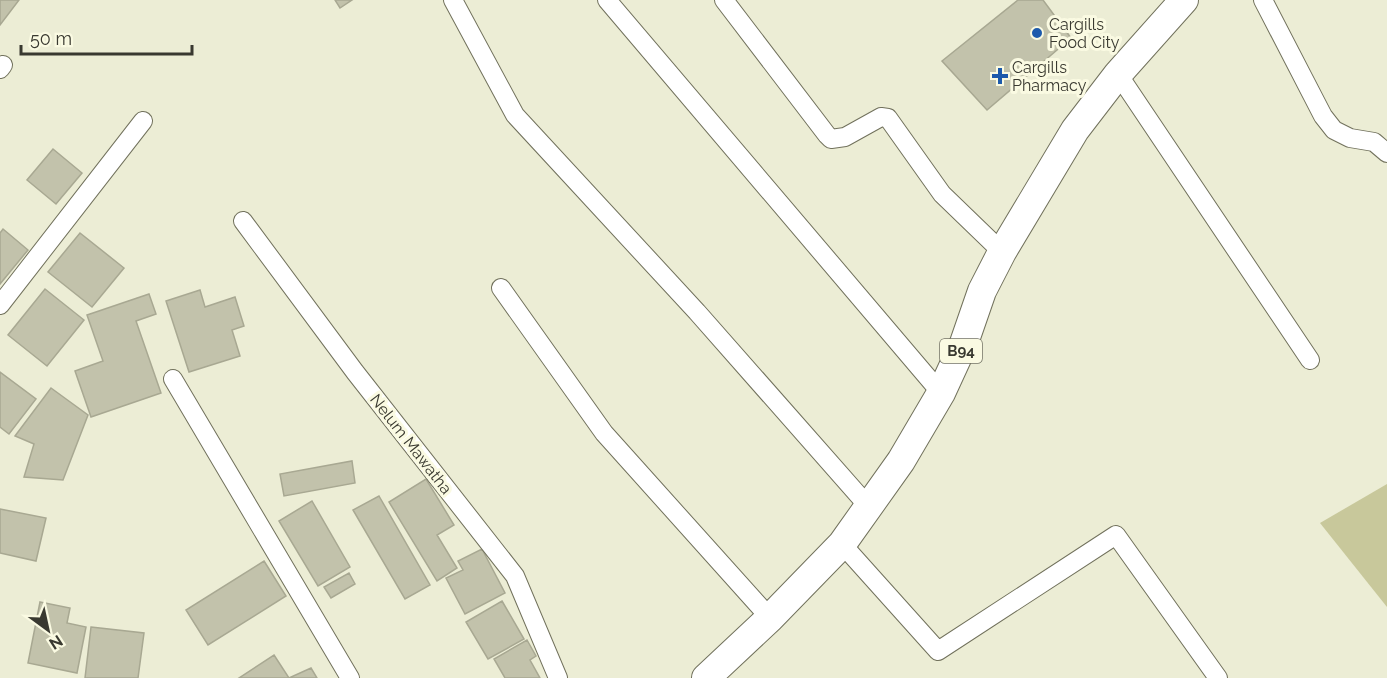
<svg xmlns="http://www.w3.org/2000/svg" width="1387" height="678" viewBox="0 0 1387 678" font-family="Raleway,sans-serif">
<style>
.green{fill:#c8c89b}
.building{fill:#c2c2ab;stroke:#a8a892;stroke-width:1.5}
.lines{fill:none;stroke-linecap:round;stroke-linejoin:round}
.street-casing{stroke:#71715c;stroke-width:20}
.primary-casing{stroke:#71715c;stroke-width:30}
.street{stroke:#fff;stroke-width:18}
.primary{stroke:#fff;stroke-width:28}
.poi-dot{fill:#1d5aac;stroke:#fafae2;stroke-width:2}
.labels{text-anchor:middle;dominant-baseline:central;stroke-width:6;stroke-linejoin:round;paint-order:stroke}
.shield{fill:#fafae2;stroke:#737365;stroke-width:1.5}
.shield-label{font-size:15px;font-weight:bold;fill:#393930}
.poi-label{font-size:16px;fill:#393930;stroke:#fafae2;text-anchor:start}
.street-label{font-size:16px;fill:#393930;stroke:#fafae2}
</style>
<rect width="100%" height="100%" fill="#ecedd5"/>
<path class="green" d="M 1387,484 L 1387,607 L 1320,523 Z"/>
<path class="building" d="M 0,0 L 19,0 L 0,25 Z
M 335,0 L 352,0 L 340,8 Z
M 1018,0 L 1043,0 L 1071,38 L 987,110 L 942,61 Z
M 53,149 L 82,173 L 56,204 L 27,180 Z
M 3,229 L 28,250 L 0,284 L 0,233 Z
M 80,233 L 124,268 L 92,307 L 48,272 Z
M 45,289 L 84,320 L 47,366 L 8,335 Z
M 200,290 L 205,307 L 235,297 L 244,326 L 232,330 L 240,356 L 189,372 L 166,301 Z
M 149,294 L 156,314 L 136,321 L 161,393 L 91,417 L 75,371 L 103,361 L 87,315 Z
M 0,372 L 36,399 L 9,434 L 0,427 Z
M 51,388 L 88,415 L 63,480 L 24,477 L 34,444 L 15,436 Z
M 352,461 L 355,483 L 284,496 L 280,474 Z
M 426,479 L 454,525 L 437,535 L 457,568 L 437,581 L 389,502 Z
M 379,496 L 430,585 L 405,599 L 353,510 Z
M 312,501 L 350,567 L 318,586 L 279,521 Z
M 0,509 L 46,518 L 36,561 L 0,553 Z
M 482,549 L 505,593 L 465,614 L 446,578 L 463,570 L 458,561 Z
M 264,561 L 286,596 L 208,645 L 186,610 Z
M 349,573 L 355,584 L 331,598 L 324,587 Z
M 502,601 L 524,639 L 488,659 L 466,622 Z
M 40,602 L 70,608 L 67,623 L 86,627 L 77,673 L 28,663 Z
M 91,627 L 144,633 L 138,678 L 85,678 Z
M 527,640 L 536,656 L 530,660 L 540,678 L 505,678 L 494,659 Z
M 274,655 L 289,678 L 239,678 Z
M 311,668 L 317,678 L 289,678 Z"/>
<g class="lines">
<g class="street-casing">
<path id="street" d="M 453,0 L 515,115 L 697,312 L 868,506
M 607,0 L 941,393
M 724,0 L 827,135 L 831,139 L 845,137 L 881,117 L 888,118 L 942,194 L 1002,252
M 1263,0 L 1323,116 L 1334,130 L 1350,138 L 1374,142 L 1387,153
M 0,69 L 3,65
M 1118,74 L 1310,360
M 243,221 L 355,372 L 515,576 L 558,678
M 501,288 L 604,433 L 770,618
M 0,305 L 143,121
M 173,379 L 350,678
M 842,544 L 938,651 L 1116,535 L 1218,678"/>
</g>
<g class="primary-casing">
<path id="primary" d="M 706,678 L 770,618 L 842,544 L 901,461 L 941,393 L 964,343 L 982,291 L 1002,252 L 1075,130 L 1118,74 L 1184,0"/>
</g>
<use href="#street" class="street"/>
<use href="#primary" class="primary"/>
</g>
<g class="poi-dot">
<circle cx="1037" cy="33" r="6"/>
<path d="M997 67h6v6h6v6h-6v6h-6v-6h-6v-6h6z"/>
</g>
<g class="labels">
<rect class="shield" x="940" y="339" width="42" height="24" rx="4.5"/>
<g class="shield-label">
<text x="961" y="351">B94</text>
</g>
<g class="poi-label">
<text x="1049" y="24">Cargills<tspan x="1049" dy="18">Food City</tspan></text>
<text x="1012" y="67">Cargills<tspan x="1012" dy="18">Pharmacy</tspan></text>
</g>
<g class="street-label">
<text transform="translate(411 444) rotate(52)">Nelum Mawatha</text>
</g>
</g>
<g transform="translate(48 630) rotate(147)" stroke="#fafae2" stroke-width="4.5" paint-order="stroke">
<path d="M0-4.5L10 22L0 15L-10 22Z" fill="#393930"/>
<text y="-9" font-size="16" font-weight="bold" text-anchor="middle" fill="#393930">N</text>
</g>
<path d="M21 45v9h171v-9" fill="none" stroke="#393930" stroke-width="3"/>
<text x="30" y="45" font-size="18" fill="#393930" stroke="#fafae2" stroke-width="4.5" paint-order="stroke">50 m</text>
</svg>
